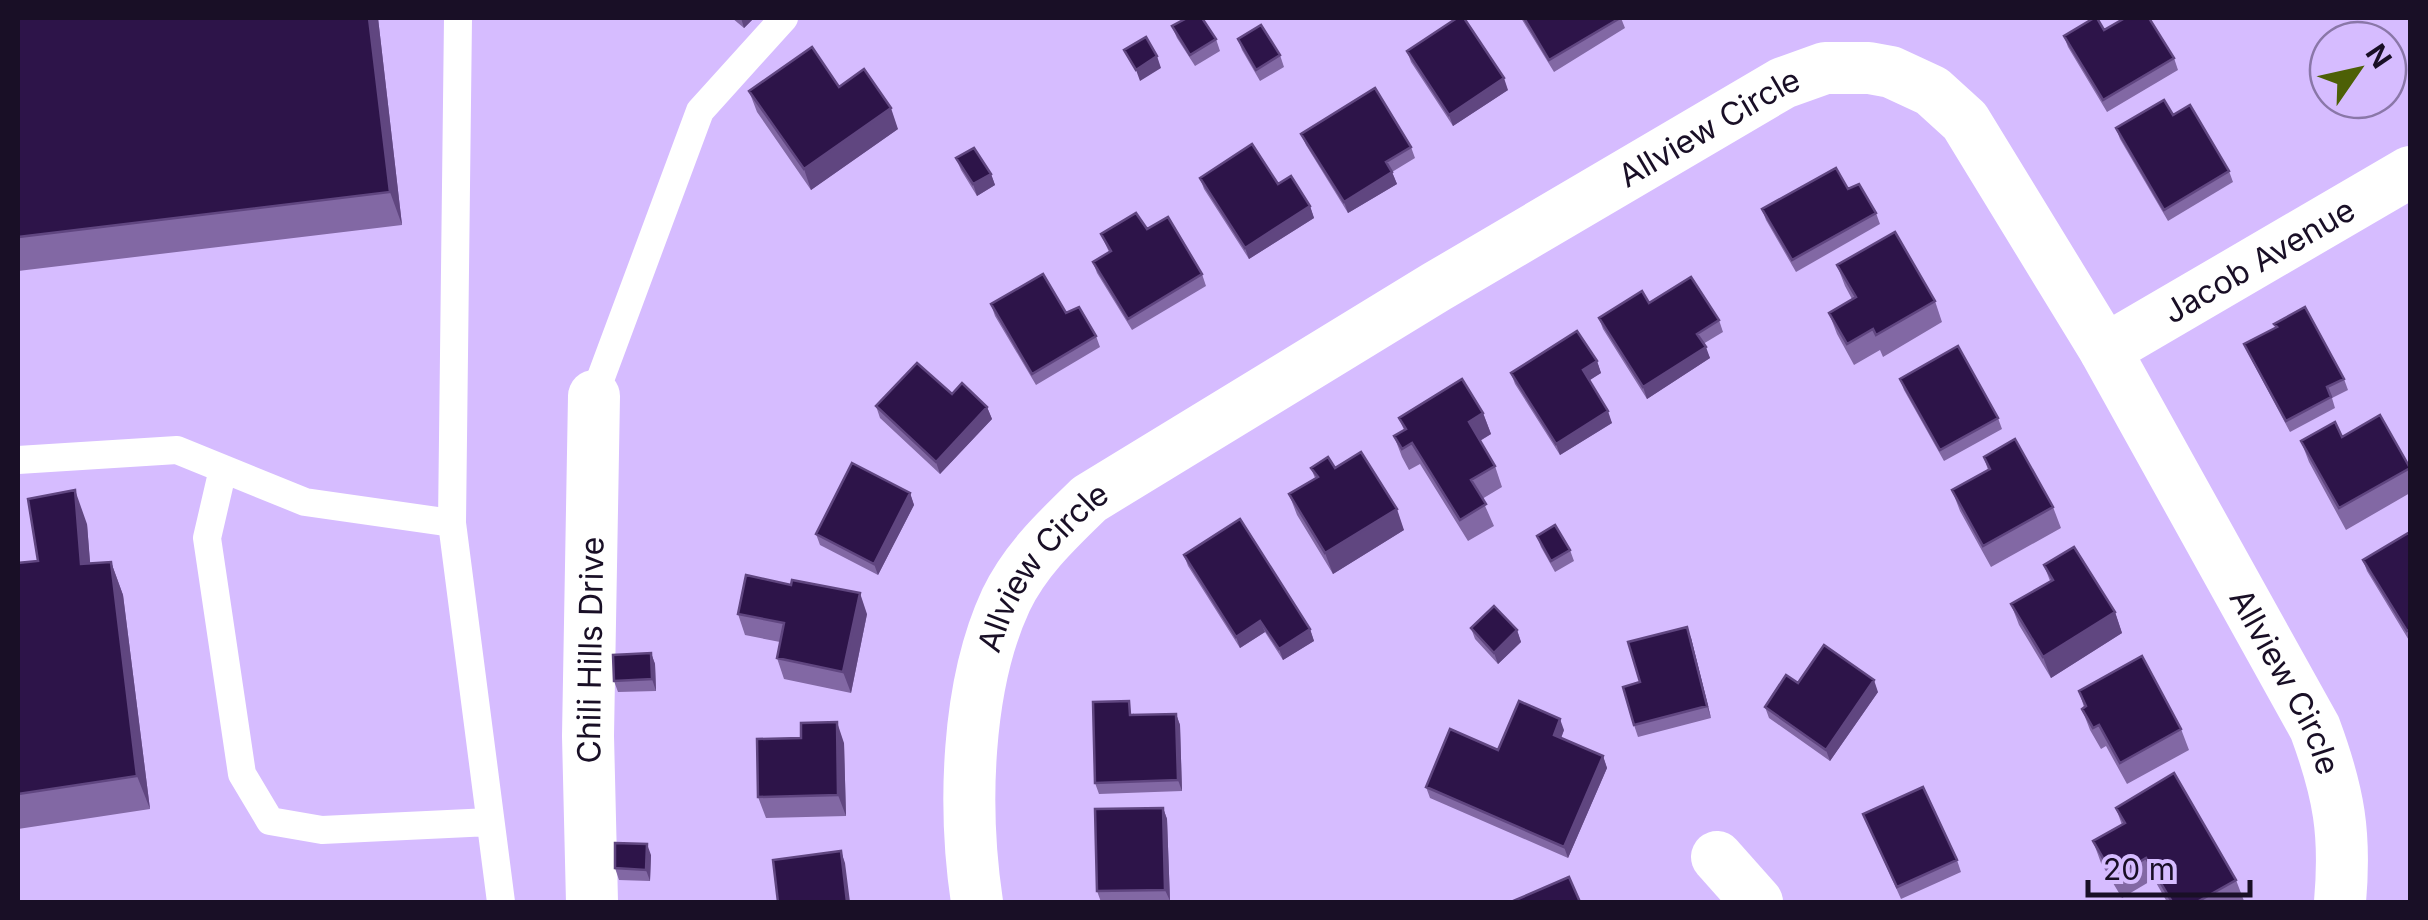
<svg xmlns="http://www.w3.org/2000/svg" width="2428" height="920" viewBox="0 0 2428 920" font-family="Inter,sans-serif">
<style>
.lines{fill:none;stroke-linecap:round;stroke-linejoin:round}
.service{stroke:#fff;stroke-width:28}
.minor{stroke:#fff;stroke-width:52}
.wall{fill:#8268a4}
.shaded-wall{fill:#604680}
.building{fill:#2d1449;stroke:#604680;stroke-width:2.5}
.labels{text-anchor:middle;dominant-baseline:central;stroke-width:10;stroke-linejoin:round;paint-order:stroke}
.street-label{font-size:32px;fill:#190f26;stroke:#d6bcff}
</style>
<rect width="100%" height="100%" fill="#d6bcff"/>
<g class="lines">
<path class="service" d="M 458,18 L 452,523 L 501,902
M 594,396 L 700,111 L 784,18
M 18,460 L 177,450 L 305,502 L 452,523
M 223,469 L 207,538 L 242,774 L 270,821 L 322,830 L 490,822"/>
<g class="minor">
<path id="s1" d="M 2105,350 L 2410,172"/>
<path d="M 1717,857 L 1757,902"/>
<path id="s2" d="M 592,902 L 588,736 L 594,396"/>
<path id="s3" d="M 977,902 C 963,809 966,686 1006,600 C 1025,560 1057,530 1089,499 L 1436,287 L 1783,83 L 1825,68 L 1869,68 L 1891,72 L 1932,91 L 1965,121 L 2105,350 L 2315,728 C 2339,793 2346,834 2340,902"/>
</g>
</g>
<path class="wall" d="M 18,18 L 378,18 L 402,225 L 18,271 Z
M 732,18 L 754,18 L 744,28 Z
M 1521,18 L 1621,18 L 1625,28 L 1554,72 Z
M 1172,26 L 1216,39 L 1220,51 L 1195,66 L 1177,38 Z
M 2104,30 L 2174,58 L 2178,70 L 2107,112 L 2068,47 L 2064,36 Z
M 1238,39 L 1280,55 L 1284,67 L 1260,81 L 1242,50 Z
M 1407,51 L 1508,90 L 1453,126 L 1411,62 Z
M 839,87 L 898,129 L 811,190 L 757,112 L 749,91 Z
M 2173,115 L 2229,171 L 2233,182 L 2168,221 L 2120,139 L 2116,128 Z
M 1301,134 L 1411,147 L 1415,158 L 1392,172 L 1397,184 L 1348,213 L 1306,145 Z
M 956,158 L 991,174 L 995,185 L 977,196 L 961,170 Z
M 1200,178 L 1310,206 L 1314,218 L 1249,259 L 1204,189 Z
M 1762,209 L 1876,213 L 1880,224 L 1796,272 L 1766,220 Z
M 1147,229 L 1202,274 L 1206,286 L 1132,330 L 1097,273 L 1093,262 L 1109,252 L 1101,234 Z
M 1837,265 L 1935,301 L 1942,322 L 1883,357 L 1880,350 L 1854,365 L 1837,334 L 1829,313 L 1852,299 L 1845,286 Z
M 1649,303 L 1719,320 L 1723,332 L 1703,344 L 1710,358 L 1647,399 L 1603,329 L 1599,318 Z
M 991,304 L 1066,313 L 1096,336 L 1100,347 L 1036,385 L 995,316 Z
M 2274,324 L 2344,379 L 2348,390 L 2332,398 L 2335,408 L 2290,432 L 2249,355 L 2244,344 L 2276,328 Z
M 1597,361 L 1601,373 L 1589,380 L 1612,423 L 1560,455 L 1515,384 L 1511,373 Z
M 1900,379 L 1998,418 L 2002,429 L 1944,461 L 1904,390 Z
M 952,394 L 987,407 L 992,419 L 940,474 L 880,418 L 876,406 Z
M 1483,413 L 1491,434 L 1480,441 L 1495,466 L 1502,487 L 1482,499 L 1494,526 L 1468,541 L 1420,464 L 1409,470 L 1402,457 L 1394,436 L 1404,430 L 1399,418 Z
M 2342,437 L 2410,468 L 2410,493 L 2346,530 L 2309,462 L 2301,441 Z
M 1984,457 L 2053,507 L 2061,528 L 1991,567 L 1960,511 L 1952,490 L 1988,470 Z
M 1311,468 L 1335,468 L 1404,530 L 1333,574 L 1297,515 L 1289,494 L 1315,478 Z
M 910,493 L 914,505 L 878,575 L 820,545 L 816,534 Z
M 87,524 L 90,564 L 111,562 L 123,595 L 150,809 L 18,829 L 18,563 L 38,561 Z
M 2410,532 L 2410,642 L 2367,571 L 2363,560 Z
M 1537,536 L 1570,550 L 1574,561 L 1555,572 L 1541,547 Z
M 1184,555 L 1310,629 L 1314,641 L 1283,660 L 1265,632 L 1240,648 L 1188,566 Z
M 2044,565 L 2115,612 L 2122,633 L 2051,678 L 2019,625 L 2011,604 L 2050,581 Z
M 738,614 L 867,614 L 851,693 L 784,679 L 777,658 L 780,642 L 745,635 Z
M 1471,628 L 1517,630 L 1521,642 L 1498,664 L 1475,639 Z
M 1691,638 L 1711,718 L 1638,737 L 1634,725 L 1640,682 Z
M 651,653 L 655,664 L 656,691 L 618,692 L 614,681 Z
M 1798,683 L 1878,692 L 1830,761 L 1769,718 L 1765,707 Z
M 2079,691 L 2181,729 L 2189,750 L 2127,784 L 2106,746 L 2101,749 L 2090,730 L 2082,709 L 2084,707 Z
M 1134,713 L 1134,715 L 1176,714 L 1180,725 L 1182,791 L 1099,794 L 1095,783 Z
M 1564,730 L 1561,738 L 1603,756 L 1607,768 L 1568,858 L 1430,798 L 1426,787 L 1498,750 Z
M 844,743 L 846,816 L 766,818 L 758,797 Z
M 1163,808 L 1167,819 L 1170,901 L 1101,902 L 1097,891 Z
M 2116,808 L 2236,880 L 2244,901 L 2241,902 L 2167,902 L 2154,879 L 2122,898 L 2101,863 L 2093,841 L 2122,825 Z
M 1863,814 L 1957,860 L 1961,872 L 1901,899 Z
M 651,855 L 650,881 L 619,880 L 615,868 Z"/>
<path class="shaded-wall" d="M 369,18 L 378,18 L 402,225 L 390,192 Z
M 741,18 L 754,18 L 744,28 Z
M 1157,56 L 1161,68 L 1140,81 L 1136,70 Z
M 1504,78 L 1508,90 L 1453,126 L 1449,115 Z
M 891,108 L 898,129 L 811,190 L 804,169 Z
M 1392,172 L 1397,184 L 1348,213 L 1344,202 Z
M 991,174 L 995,185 L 977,196 L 973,184 Z
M 1310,206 L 1314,218 L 1249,259 L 1245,248 Z
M 1706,347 L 1710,358 L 1647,399 L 1643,387 Z
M 1597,361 L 1601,373 L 1587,382 L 1583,370 Z
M 987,407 L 992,419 L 940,474 L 936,462 Z
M 1608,411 L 1612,423 L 1560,455 L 1556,444 Z
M 1483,413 L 1491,434 L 1476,443 L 1469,422 Z
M 75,490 L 87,524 L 93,598 L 81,564 Z
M 910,493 L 914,505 L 878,575 L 874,564 Z
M 1397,509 L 1404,530 L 1333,574 L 1325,553 Z
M 111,562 L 123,595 L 150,809 L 137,776 Z
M 860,593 L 867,614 L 851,693 L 843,672 Z
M 2115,612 L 2122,633 L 2051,678 L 2043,657 Z
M 1260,621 L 1265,632 L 1240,648 L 1236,637 Z
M 1687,627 L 1691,638 L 1711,718 L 1707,706 Z
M 1310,629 L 1314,641 L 1283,660 L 1279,649 Z
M 1517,630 L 1521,642 L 1498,664 L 1494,653 Z
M 651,653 L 655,664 L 656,691 L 652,679 Z
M 1874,680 L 1878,692 L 1830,761 L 1826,750 Z
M 1176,714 L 1180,725 L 1182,791 L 1178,780 Z
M 1560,719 L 1564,730 L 1558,746 L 1554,735 Z
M 837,722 L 844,743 L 846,816 L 838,795 Z
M 1603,756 L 1607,768 L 1568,858 L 1564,847 Z
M 1163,808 L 1167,819 L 1170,901 L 1165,890 Z
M 647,844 L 651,855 L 650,881 L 646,870 Z
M 841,851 L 845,863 L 850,902 L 847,902 Z"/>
<path class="building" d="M 18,18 L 369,18 L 390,192 L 18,237 Z
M 1187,18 L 1202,18 L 1216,39 L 1190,55 L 1172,26 Z
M 1457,18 L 1464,18 L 1504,78 L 1449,115 L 1407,51 Z
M 1524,18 L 1620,18 L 1549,60 Z
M 2094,18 L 2097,18 L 2104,30 L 2125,18 L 2149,18 L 2174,58 L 2103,100 L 2064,36 Z
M 1261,25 L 1280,55 L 1256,70 L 1238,39 Z
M 1146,37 L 1157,56 L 1136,70 L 1124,50 Z
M 812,47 L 839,87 L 864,69 L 891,108 L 804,169 L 749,91 Z
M 1375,88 L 1411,147 L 1386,162 L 1392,172 L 1344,202 L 1301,134 Z
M 2164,100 L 2173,115 L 2190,105 L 2229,171 L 2164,210 L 2116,128 Z
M 1252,144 L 1278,184 L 1291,176 L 1310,206 L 1245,248 L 1200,178 Z
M 974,148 L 991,174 L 973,184 L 956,158 Z
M 1836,168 L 1848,189 L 1859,184 L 1876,213 L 1792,260 L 1762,209 Z
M 1136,213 L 1147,229 L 1168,217 L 1202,274 L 1128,319 L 1093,262 L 1111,251 L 1101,234 Z
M 1895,232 L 1935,301 L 1876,335 L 1873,329 L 1847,344 L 1829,313 L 1856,297 L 1837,265 Z
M 1043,274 L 1066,313 L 1079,307 L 1096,336 L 1032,374 L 991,304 Z
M 1691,277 L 1719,320 L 1697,334 L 1706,347 L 1643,387 L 1599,318 L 1642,291 L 1649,303 Z
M 2305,307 L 2344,379 L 2327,387 L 2331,397 L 2286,421 L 2244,344 L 2277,327 L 2274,324 Z
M 1577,331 L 1597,361 L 1583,370 L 1608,411 L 1556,444 L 1511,373 Z
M 1958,346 L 1998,418 L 1940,450 L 1900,379 Z
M 917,363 L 952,394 L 962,383 L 987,407 L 936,462 L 876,406 Z
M 1462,379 L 1483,413 L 1469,422 L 1495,466 L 1471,480 L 1486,504 L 1460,520 L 1412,443 L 1402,449 L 1394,436 L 1406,429 L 1399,418 Z
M 2380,415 L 2410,468 L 2339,508 L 2301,441 L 2335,422 L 2342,437 Z
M 2015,439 L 2053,507 L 1983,546 L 1952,490 L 1990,469 L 1984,457 Z
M 1361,452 L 1397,509 L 1325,553 L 1289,494 L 1318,477 L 1311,468 L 1328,457 L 1335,468 Z
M 852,463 L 910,493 L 874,564 L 816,534 Z
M 75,490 L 81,564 L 111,562 L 137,776 L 18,794 L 18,563 L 38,561 L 28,499 Z
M 1240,519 L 1310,629 L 1279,649 L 1260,621 L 1236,637 L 1184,555 Z
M 1555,525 L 1570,550 L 1551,561 L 1537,536 Z
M 2410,532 L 2410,629 L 2407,631 L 2363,560 Z
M 2074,547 L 2115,612 L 2043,657 L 2011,604 L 2053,580 L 2044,565 Z
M 746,575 L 791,585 L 792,580 L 860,593 L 843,672 L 777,658 L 784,623 L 738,614 Z
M 1494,606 L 1517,630 L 1494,653 L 1471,628 Z
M 1687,627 L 1707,706 L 1634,725 L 1623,687 L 1640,682 L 1628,642 Z
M 1824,645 L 1874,680 L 1826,750 L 1765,707 L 1786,675 L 1798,683 Z
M 651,653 L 652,679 L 614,681 L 613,655 Z
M 2142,656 L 2181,729 L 2120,763 L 2099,725 L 2093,728 L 2082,709 L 2086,706 L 2079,691 Z
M 1129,701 L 1130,715 L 1176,714 L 1178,780 L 1095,783 L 1093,702 Z
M 1519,701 L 1560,719 L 1554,735 L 1603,756 L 1564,847 L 1426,787 L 1450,729 L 1498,750 Z
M 837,722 L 838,795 L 758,797 L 757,739 L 801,738 L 801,723 Z
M 2174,773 L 2236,880 L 2197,902 L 2172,902 L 2146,858 L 2114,877 L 2093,841 L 2125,823 L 2116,808 Z
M 1923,787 L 1957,860 L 1897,887 L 1863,814 Z
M 1163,808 L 1165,890 L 1097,891 L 1095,809 Z
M 615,843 L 647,844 L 646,870 L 615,868 Z
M 841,851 L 847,902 L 778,902 L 773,860 Z
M 1569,877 L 1580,902 L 1511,902 Z"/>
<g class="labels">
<g class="street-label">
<text stroke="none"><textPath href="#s3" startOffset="1162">Allview Circle</textPath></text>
<text stroke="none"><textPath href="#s1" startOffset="178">Jacob Avenue</textPath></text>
<text stroke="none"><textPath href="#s3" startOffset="355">Allview Circle</textPath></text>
<text stroke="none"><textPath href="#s2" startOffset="252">Chili Hills Drive</textPath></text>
<text stroke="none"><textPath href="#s3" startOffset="2095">Allview Circle</textPath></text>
</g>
</g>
<rect width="2428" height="920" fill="none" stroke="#190f26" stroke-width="40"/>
<g transform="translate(2358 70) rotate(56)"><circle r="48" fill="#d6bcff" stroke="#8a77a8" stroke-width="2.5"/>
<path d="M0-8L18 38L0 25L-18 38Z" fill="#4d6006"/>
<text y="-15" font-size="28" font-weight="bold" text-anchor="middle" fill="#190f26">N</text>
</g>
<path d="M2088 880v15h162v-15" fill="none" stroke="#190f26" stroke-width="5"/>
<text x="2103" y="880" font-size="30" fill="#190f26" stroke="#d6bcff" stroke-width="8" paint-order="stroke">20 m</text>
</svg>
